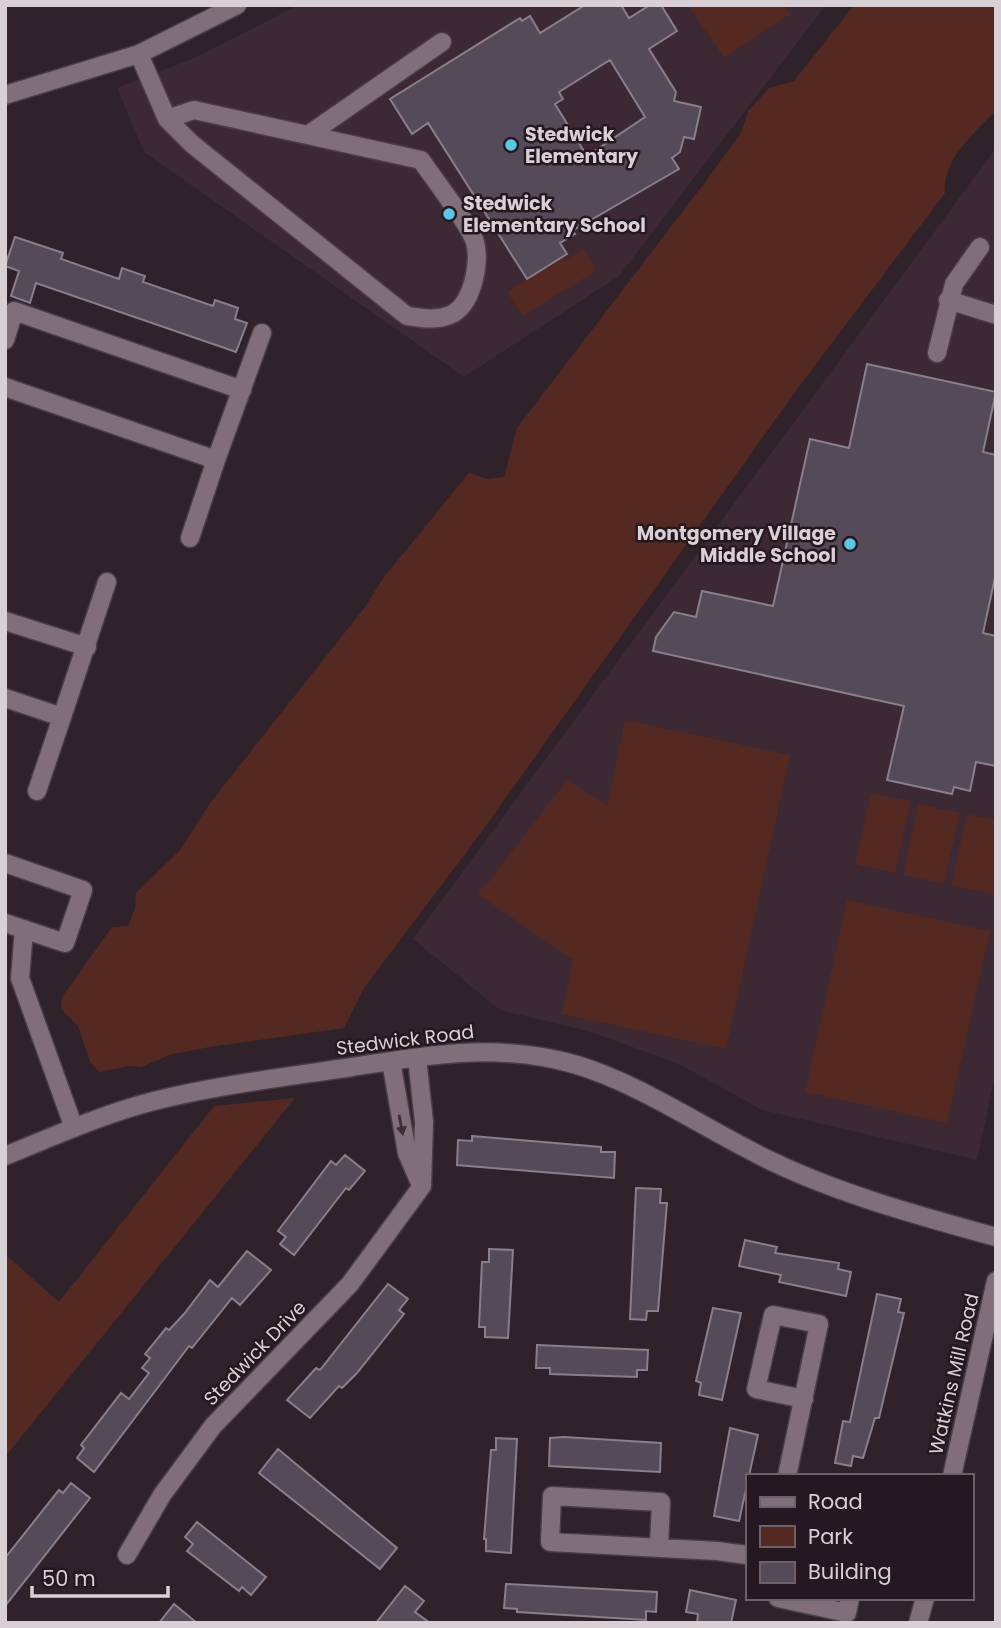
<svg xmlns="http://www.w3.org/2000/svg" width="1001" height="1628" viewBox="0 0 1001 1628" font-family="Poppins,sans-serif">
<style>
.built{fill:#3c2934}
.green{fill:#542921}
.building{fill:#554b58;stroke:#897e8c;stroke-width:2;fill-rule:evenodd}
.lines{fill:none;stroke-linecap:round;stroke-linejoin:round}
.minor-casing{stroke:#493e45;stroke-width:21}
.minor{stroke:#806f78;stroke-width:18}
.oneway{fill:#3c2e36}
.poi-dot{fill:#5bc7e7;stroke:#251820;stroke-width:2.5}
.labels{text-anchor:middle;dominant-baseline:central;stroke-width:5;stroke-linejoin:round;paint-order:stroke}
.poi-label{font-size:19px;font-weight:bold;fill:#d9d0d5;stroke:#251820;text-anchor:start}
.street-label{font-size:19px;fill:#d9d0d5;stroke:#251820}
</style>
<rect width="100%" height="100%" fill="#2f222a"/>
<path class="built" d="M 298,5 L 826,5 L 619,276 L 464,377 L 144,152 L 117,88 L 197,57 Z
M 996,148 L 996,1071 L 977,1160 L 762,1110 L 679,1064 L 588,1031 L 500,1010 L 413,939 Z"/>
<path class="green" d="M 688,5 L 784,5 L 790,14 L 724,58 Z
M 854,5 L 996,5 L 996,110 C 975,133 942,159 945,193 L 792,396 L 483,830 L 364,988 L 344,1028 L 210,1047 L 172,1054 L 141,1067 L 129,1066 L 99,1072 L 90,1062 L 78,1026 L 61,1009 L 62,997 L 112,927 L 128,926 L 135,909 L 136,893 L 180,850 L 210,803 L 365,607 L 384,577 L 469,473 L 488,479 L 504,477 L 517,428 L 709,177 L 740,134 L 749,110 L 769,88 L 794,81 Z
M 583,249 L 597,270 L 523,316 L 507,292 L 560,259 L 562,262 Z
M 625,720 L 790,755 L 726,1049 L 562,1014 L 573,960 L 479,895 L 479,890 L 487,884 L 567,780 L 607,805 Z
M 871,793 L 911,801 L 895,873 L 855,864 Z
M 918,804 L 960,813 L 944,884 L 903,875 Z
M 967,814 L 996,820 L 993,894 L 951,885 Z
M 847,900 L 990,931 L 947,1123 L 805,1092 Z
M 295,1098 L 5,1457 L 5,1254 L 59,1302 L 214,1106 Z"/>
<path class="building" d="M 585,5 L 621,5 L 629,18 L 650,5 L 661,5 L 677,31 L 649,49 L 676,92 L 674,101 L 701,107 L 694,139 L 684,137 L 680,152 L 672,158 L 679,169 L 572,231 L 575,234 L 560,243 L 567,254 L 527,279 L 428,123 L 412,134 L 390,99 L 520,18 L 522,21 L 530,16 L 540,33 ZM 610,60 L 645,117 L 587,156 L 555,104 L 563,99 L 559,92 Z
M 15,237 L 63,253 L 61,259 L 119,279 L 122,268 L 145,276 L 143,282 L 213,306 L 215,300 L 238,308 L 235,319 L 247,323 L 236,352 L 36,283 L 30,303 L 11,296 L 19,271 L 5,266 Z
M 867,364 L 996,392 L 983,452 L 996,455 L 996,573 L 983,633 L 996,636 L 996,766 L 976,762 L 970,791 L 954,787 L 952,794 L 887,780 L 904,706 L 653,651 L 656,637 L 674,612 L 696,617 L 702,591 L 773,606 L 810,439 L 849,448 Z
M 472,1136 L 601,1147 L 601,1152 L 615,1152 L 614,1178 L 457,1165 L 458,1140 L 472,1141 Z
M 345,1155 L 365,1171 L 349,1190 L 346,1188 L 294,1255 L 280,1244 L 286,1237 L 278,1231 L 331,1161 L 336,1165 Z
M 636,1188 L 661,1189 L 660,1203 L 667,1203 L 658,1311 L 647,1311 L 646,1320 L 630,1319 Z
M 745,1240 L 777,1247 L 775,1253 L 839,1263 L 838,1269 L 851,1272 L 846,1296 L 779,1282 L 781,1275 L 739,1266 Z
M 489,1249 L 513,1250 L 508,1338 L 485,1337 L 485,1327 L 479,1327 L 482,1262 L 489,1262 Z
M 247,1251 L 271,1270 L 240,1305 L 232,1298 L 192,1348 L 189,1346 L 94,1472 L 77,1458 L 84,1448 L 81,1445 L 121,1393 L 129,1399 L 149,1373 L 142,1368 L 150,1358 L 145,1354 L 166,1328 L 169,1330 L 184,1314 L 210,1280 L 218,1287 Z
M 388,1284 L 408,1299 L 399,1310 L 404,1314 L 357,1373 L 342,1388 L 339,1386 L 310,1418 L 287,1400 L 316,1368 L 320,1370 Z
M 877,1294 L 901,1299 L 898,1312 L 904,1313 L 879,1418 L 875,1418 L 863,1458 L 853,1456 L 851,1466 L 835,1463 L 843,1421 L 850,1422 Z
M 713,1308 L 741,1313 L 722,1400 L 699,1395 L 701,1383 L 696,1381 Z
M 537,1345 L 648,1350 L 647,1370 L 637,1370 L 637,1377 L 550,1374 L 550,1368 L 536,1368 Z
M 730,1428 L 758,1435 L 739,1521 L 714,1516 Z
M 564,1437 L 661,1443 L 660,1472 L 549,1466 L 550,1438 Z
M 496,1438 L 517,1439 L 511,1553 L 486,1551 L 486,1539 L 484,1539 L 491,1450 L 496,1450 Z
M 278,1449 L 397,1548 L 380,1569 L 259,1473 Z
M 71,1483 L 90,1498 L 5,1606 L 5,1558 L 59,1490 L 63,1493 Z
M 197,1522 L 266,1577 L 251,1595 L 242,1587 L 239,1591 L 187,1551 L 193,1544 L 185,1537 Z
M 506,1584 L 657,1592 L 656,1612 L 646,1611 L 646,1620 L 517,1612 L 517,1609 L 504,1608 Z
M 405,1586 L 424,1601 L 415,1612 L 430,1623 L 376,1623 Z
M 690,1590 L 736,1600 L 731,1623 L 697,1623 L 698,1614 L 686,1612 Z
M 174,1604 L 197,1623 L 159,1623 Z"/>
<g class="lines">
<g class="minor-casing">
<path id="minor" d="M 139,54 L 167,119 L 192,144 L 407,316 C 422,318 435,321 450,315 C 472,306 481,263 475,242 C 470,225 433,178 421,160 L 194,110 L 167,119
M 5,95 L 139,54 L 237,5
M 308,135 L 442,42
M 948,300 L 996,315
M 5,340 L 14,311 L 242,390
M 937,353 L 954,284 L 980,247
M 5,387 L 216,460 L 262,333
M 190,538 L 216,460
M 5,621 L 87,647
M 5,698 L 62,717 L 107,582
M 37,791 L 62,717
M 5,863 L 83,890 L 65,943 L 5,923
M 24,929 L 20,978 L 74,1128
M 391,1061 L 407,1153 L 420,1183
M 5,1156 C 54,1136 103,1114 154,1101 C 218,1085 286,1077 352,1067 C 431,1055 498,1042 577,1065 C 643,1085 708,1131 771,1161 C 842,1195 920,1216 996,1237
M 787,1476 L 819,1324 L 773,1315 L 756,1389 L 804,1399
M 952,1476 L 996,1281
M 659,1547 L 661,1502 L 552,1496 L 550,1542 L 717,1551 L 747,1555
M 127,1555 L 162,1495 L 213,1426 L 350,1284 L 422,1186 L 424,1122 L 417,1058
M 778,1598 L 847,1613 L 850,1598
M 918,1623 L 925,1598"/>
</g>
<use href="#minor" class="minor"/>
</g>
<defs><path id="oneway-solid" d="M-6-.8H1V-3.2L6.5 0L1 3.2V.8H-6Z" transform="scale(1.75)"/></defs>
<use class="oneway" href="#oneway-solid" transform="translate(401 1125) rotate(79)"/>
<g class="poi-dot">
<circle cx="511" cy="145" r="7"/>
<circle cx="449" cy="214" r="7"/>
<circle cx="850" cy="544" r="7"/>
</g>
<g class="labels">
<g class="poi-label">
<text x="525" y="134">Stedwick<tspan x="525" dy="22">Elementary</tspan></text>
<text x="463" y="203">Stedwick<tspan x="463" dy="22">Elementary School</tspan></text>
<text x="836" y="533" text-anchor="end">Montgomery Village<tspan x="836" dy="22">Middle School</tspan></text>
</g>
<g class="street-label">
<text transform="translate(405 1040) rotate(-7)">Stedwick Road</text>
<text transform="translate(255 1353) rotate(-46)">Stedwick Drive</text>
<text transform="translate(954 1374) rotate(-77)">Watkins Mill Road</text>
</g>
</g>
<rect width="1001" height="1628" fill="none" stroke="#d9d0d5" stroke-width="14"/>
<rect x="746" y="1474" width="228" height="126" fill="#251820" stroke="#6d6268" stroke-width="2"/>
<rect x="760" y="1497" width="35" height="10" fill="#806f78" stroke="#6d6268" stroke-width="2"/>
<text x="808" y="1509" font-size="21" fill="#d9d0d5">Road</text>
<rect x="760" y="1526" width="35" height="21" fill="#542921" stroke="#6d6268" stroke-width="2"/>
<text x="808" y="1544" font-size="21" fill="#d9d0d5">Park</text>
<rect x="760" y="1562" width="35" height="21" fill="#554b58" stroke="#6d6268" stroke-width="2"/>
<text x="808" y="1579" font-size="21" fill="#d9d0d5">Building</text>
<path d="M32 1586v10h136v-10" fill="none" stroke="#d9d0d5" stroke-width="3.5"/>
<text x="42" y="1586" font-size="21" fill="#d9d0d5" stroke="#251820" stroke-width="5" paint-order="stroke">50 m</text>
</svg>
